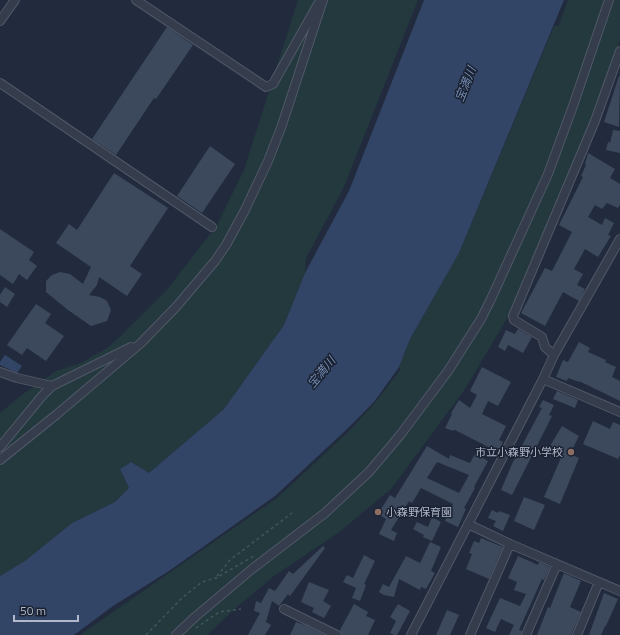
<svg xmlns="http://www.w3.org/2000/svg" width="620" height="635" viewBox="0 0 620 635" font-family="'Titillium Web','Noto Sans JP',sans-serif">
<style>
.green{fill:#23393e}
.water{fill:#334566}
.building{fill:#3c495d;fill-rule:evenodd}
.lines{fill:none;stroke-linecap:round;stroke-linejoin:round}
.street-casing{stroke:#505868;stroke-width:10}
.path{stroke:#41565b;stroke-width:1.5;stroke-dasharray:3 3;stroke-linecap:butt}
.street{stroke:#353d4d;stroke-width:8}
.education-dot{fill:#8d6e63;stroke:#1a2232;stroke-width:1.5}
.labels{text-anchor:middle;dominant-baseline:central;stroke-width:3;stroke-linejoin:round;paint-order:stroke}
.poi-label{font-size:11px;fill:#b0b8c9;stroke:#1a2232;text-anchor:end}
.water-label{font-size:12px;font-style:italic;fill:#758cb3;stroke:#1a2232}
</style>
<rect width="100%" height="100%" fill="#212b3d"/>
<path class="green" d="M 298,0 L 418,0 L 343,189 L 306,258 L 305,273 L 284,325 L 224,409 L 149,473 L 131,462 L 120,469 L 129,488 L 115,502 L 72,523 L 25,561 L 0,576 L 0,413 L 23,394 L 56,371 L 81,363 L 109,347 L 166,291 L 217,225 L 244,170 Z
M 568,0 L 620,0 L 620,39 L 608,79 L 544,236 L 509,315 L 465,389 L 391,489 L 338,533 L 274,576 L 237,607 L 207,635 L 80,635 L 277,498 L 348,432 L 374,404 L 401,369 L 399,367 L 410,339 L 459,253 L 554,26 L 559,25 Z"/>
<path class="water" d="M 424,0 L 564,0 L 459,253 L 410,339 L 399,367 L 374,402 L 345,431 L 275,496 L 169,571 L 113,606 L 74,635 L 0,635 L 0,576 L 25,561 L 72,523 L 115,502 L 129,488 L 120,469 L 131,462 L 149,473 L 224,409 L 284,325 L 305,273 L 349,191 Z
M 5,355 L 22,366 L 17,373 L 0,365 L 0,362 Z"/>
<path class="building" d="M 167,27 L 193,45 L 156,99 L 154,98 L 116,155 L 92,139 Z
M 619,76 L 620,76 L 619,127 L 604,122 Z
M 613,130 L 620,131 L 620,153 L 606,150 L 608,142 L 610,143 Z
M 210,146 L 235,164 L 202,213 L 177,196 Z
M 588,153 L 615,169 L 610,178 L 620,184 L 620,205 L 618,208 L 607,203 L 602,209 L 595,205 L 588,217 L 602,225 L 605,218 L 614,223 L 608,235 L 611,236 L 598,257 L 585,249 L 574,269 L 583,274 L 577,285 L 585,289 L 579,301 L 563,292 L 545,326 L 521,313 L 545,268 L 552,271 L 572,232 L 559,225 L 583,177 L 581,176 L 586,165 L 585,164 Z
M 114,173 L 168,208 L 130,266 L 142,274 L 127,296 L 99,277 L 97,285 L 89,295 L 100,297 L 107,301 L 111,310 L 107,321 L 91,326 L 68,310 L 46,292 L 46,281 L 52,275 L 60,272 L 70,274 L 83,284 L 91,267 L 56,243 L 69,224 L 77,230 Z
M 0,229 L 34,252 L 29,260 L 37,266 L 27,280 L 19,274 L 13,284 L 0,275 Z
M 5,287 L 15,294 L 7,307 L 0,302 L 0,295 Z
M 36,304 L 51,314 L 45,323 L 64,336 L 46,361 L 27,348 L 22,355 L 7,345 Z
M 518,329 L 532,337 L 523,353 L 508,345 L 505,351 L 498,347 L 506,330 L 515,334 Z
M 579,342 L 590,348 L 588,352 L 606,360 L 605,362 L 616,367 L 612,377 L 620,381 L 620,401 L 579,381 L 579,382 L 568,378 L 567,381 L 556,377 L 563,360 L 568,362 Z
M 482,367 L 511,382 L 498,406 L 488,401 L 482,414 L 506,426 L 499,440 L 503,442 L 498,452 L 455,430 L 453,430 L 453,431 L 445,428 L 452,414 L 451,413 L 459,400 L 470,408 L 477,395 L 470,391 Z
M 557,391 L 578,400 L 575,408 L 553,399 Z
M 543,400 L 554,405 L 549,415 L 552,416 L 512,495 L 501,490 L 512,464 L 542,408 L 539,407 Z
M 593,421 L 610,429 L 613,422 L 620,425 L 620,455 L 618,459 L 583,444 Z
M 562,426 L 579,436 L 570,454 L 579,458 L 560,504 L 544,497 L 563,453 L 550,446 Z
M 427,446 L 449,459 L 450,455 L 470,463 L 475,454 L 488,461 L 474,487 L 475,488 L 464,508 L 466,509 L 458,527 L 445,521 L 453,504 L 421,488 L 412,503 L 409,501 L 391,530 L 397,533 L 394,541 L 379,534 L 386,519 L 378,514 L 390,495 L 395,498 ZM 437,462 L 469,475 L 459,493 L 427,478 Z
M 524,497 L 545,505 L 534,530 L 514,521 Z
M 492,510 L 498,513 L 499,511 L 510,515 L 503,531 L 493,526 L 496,521 L 488,518 Z
M 432,517 L 441,522 L 432,541 L 423,537 L 424,535 L 413,529 L 417,522 L 428,527 Z
M 481,538 L 503,547 L 489,579 L 466,569 L 472,554 L 469,553 L 474,541 L 479,543 Z
M 430,542 L 441,547 L 431,571 L 435,573 L 426,589 L 421,587 L 420,590 L 399,579 L 394,597 L 384,595 L 379,592 L 383,584 L 389,587 L 406,556 L 420,563 Z
M 323,546 L 325,548 L 290,596 L 288,594 L 279,606 L 272,601 L 266,622 L 271,625 L 265,635 L 248,635 L 260,613 L 254,611 L 256,601 L 261,603 L 269,588 L 275,591 L 289,571 L 293,574 Z
M 364,555 L 375,561 L 364,584 L 366,585 L 360,601 L 352,598 L 356,588 L 343,582 L 347,575 L 353,578 Z
M 518,556 L 538,565 L 539,562 L 550,567 L 544,580 L 542,579 L 519,630 L 522,631 L 521,635 L 509,635 L 514,625 L 501,619 L 495,632 L 486,628 L 500,598 L 520,606 L 526,594 L 514,590 L 517,582 L 508,578 Z
M 564,573 L 581,581 L 570,607 L 581,612 L 571,635 L 537,635 L 548,607 L 550,608 Z
M 309,582 L 329,590 L 323,601 L 331,606 L 324,618 L 312,612 L 314,608 L 301,602 Z
M 604,593 L 618,599 L 606,626 L 605,626 L 601,635 L 589,635 Z
M 354,604 L 368,612 L 366,616 L 375,620 L 368,635 L 342,635 L 340,630 Z
M 398,604 L 410,611 L 397,635 L 394,635 L 390,633 L 396,621 L 390,617 Z
M 447,610 L 459,615 L 450,635 L 436,635 Z
M 296,622 L 305,625 L 325,635 L 290,635 Z"/>
<g class="lines">
<g class="street-casing">
<path id="street" d="M 136,0 L 266,87 L 273,84 L 318,4
M 0,21 L 15,0
M 0,83 L 212,227
M 554,355 L 545,347 L 542,337 L 514,320 L 513,316 L 595,121 L 620,51
M 0,372 L 17,378 L 52,386
M 543,379 L 620,412
M 0,447 L 42,396 L 52,386 L 131,347
M 0,460 L 56,415 L 141,343 L 176,307 L 215,261 L 226,245 L 245,210 L 268,161 L 281,128 L 323,0
M 468,524 L 510,544 L 620,591
M 284,609 L 337,635
M 176,635 L 195,617 L 252,569 L 325,513 L 369,472 L 401,434 L 448,371 L 481,319 L 491,299 L 548,174 L 573,106 L 609,0
M 411,635 L 543,379 L 554,355 L 620,239
M 470,635 L 510,544
M 526,635 L 557,564
M 577,635 L 599,582"/>
</g>
<path class="path" d="M 217,576 L 230,560 L 292,513
M 196,628 L 219,612 L 241,609
M 146,635 L 182,598 L 202,582 L 216,578 L 254,556"/>
<use href="#street" class="street"/>
</g>
<g class="education-dot">
<circle cx="571" cy="452" r="4"/>
<circle cx="378" cy="512" r="4"/>
</g>
<g class="labels">
<g class="poi-label">
<text x="563" y="452">市立小森野小学校</text>
<text x="386" y="512" text-anchor="start">小森野保育園</text>
</g>
<g class="water-label">
<text transform="translate(465 84) rotate(-68)">宝満川</text>
<text transform="translate(321 372) rotate(-50)">宝満川</text>
</g>
</g>
<path d="M14 615v6h64v-6" fill="none" stroke="#b0b8c9" stroke-width="2"/>
<text x="20" y="615" font-size="12" fill="#b0b8c9" stroke="#1a2232" stroke-width="3" paint-order="stroke">50 m</text>
</svg>
